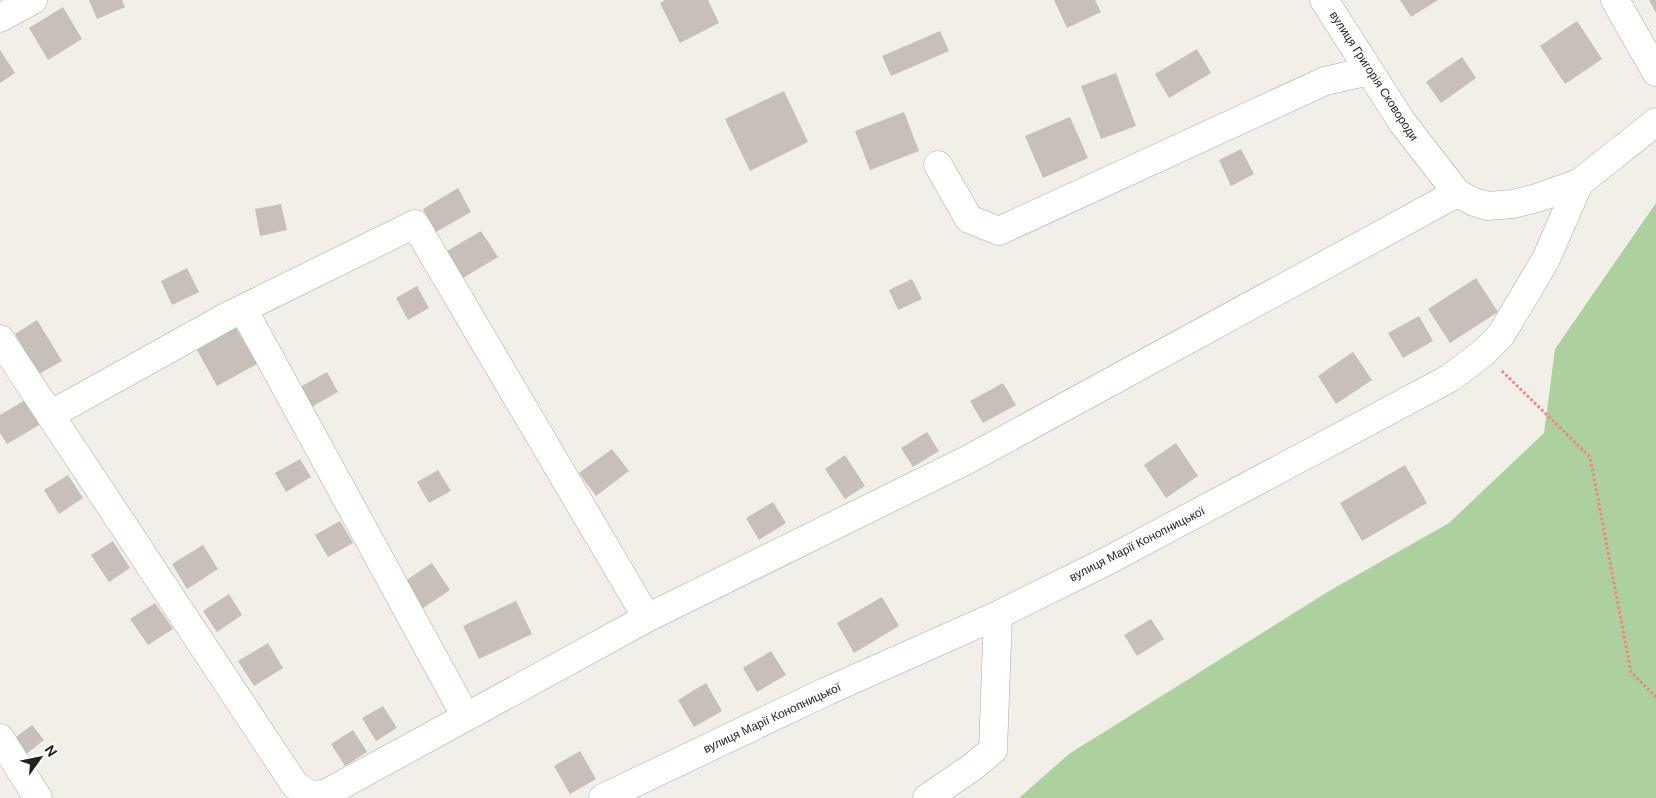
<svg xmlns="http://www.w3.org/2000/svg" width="1656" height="798" viewBox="0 0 1656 798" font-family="'DM Sans',sans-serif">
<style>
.forest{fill:#add19e}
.building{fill:#c7bfb8}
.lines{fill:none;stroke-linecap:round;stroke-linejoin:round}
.minor-casing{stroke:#a9a9a9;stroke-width:29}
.path{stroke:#fa8072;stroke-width:3;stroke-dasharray:2.5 2.5;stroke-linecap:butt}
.minor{stroke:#fff;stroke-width:28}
.labels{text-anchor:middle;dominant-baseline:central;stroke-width:4;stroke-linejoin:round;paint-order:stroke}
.street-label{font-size:12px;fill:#222;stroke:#fff}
</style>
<rect width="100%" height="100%" fill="#f2efe9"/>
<path class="forest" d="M 1656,203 L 1656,798 L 1019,798 L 1069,754 L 1329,591 L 1449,523 L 1544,433 L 1555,349 Z"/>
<path class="building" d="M 89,0 L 122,0 L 125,7 L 97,19 Z
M 665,0 L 708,0 L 719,23 L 680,43 L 660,3 Z
M 1054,0 L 1095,0 L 1101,12 L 1067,28 Z
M 1400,0 L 1438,0 L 1411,17 Z
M 1649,0 L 1656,0 L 1656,13 Z
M 63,7 L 82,39 L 48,60 L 29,28 Z
M 1577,21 L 1602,59 L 1565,84 L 1540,46 Z
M 940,31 L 949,51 L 891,76 L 882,56 Z
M 1197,49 L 1211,73 L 1169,98 L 1155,74 Z
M 0,50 L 15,73 L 0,83 Z
M 1462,57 L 1476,78 L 1441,103 L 1426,82 Z
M 1116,73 L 1136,126 L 1101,139 L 1081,86 Z
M 784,91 L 808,142 L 750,171 L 725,119 Z
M 904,112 L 919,151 L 870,170 L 855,131 Z
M 1070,117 L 1088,158 L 1043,178 L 1025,136 Z
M 1241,149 L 1254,174 L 1231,186 L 1219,160 Z
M 458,188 L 471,212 L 436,232 L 423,209 Z
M 281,204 L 287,230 L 260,236 L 255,209 Z
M 481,231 L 498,257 L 463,278 L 447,251 Z
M 187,268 L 199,292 L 172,305 L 161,281 Z
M 1476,278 L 1498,312 L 1450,343 L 1428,309 Z
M 912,279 L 922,299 L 898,310 L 889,290 Z
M 417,286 L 429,308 L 408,320 L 396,298 Z
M 1419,316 L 1433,341 L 1403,358 L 1388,333 Z
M 37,320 L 62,361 L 39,374 L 15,334 Z
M 236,328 L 257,364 L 217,386 L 197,350 Z
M 1353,352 L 1372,380 L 1336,404 L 1318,376 Z
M 327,372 L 338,392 L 306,410 L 295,390 Z
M 1003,383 L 1016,405 L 983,423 L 970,401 Z
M 25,400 L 41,424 L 7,444 L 0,433 L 0,415 Z
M 927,432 L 939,451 L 913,467 L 901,448 Z
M 1176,443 L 1198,476 L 1166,498 L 1144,465 Z
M 612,449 L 629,471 L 596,496 L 579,473 Z
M 845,455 L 865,486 L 845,499 L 825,469 Z
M 300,459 L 311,477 L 286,492 L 275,473 Z
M 1405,465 L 1427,503 L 1362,541 L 1340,503 Z
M 438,470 L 451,491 L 429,503 L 417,482 Z
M 68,475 L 83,498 L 59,514 L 44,490 Z
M 773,502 L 786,523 L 759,540 L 746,518 Z
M 340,521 L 353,543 L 328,557 L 315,535 Z
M 113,541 L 130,568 L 109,582 L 91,555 Z
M 203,545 L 218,569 L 187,589 L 172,564 Z
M 432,563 L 450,590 L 420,610 L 402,583 Z
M 229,594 L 242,615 L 217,632 L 203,611 Z
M 882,597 L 899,626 L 854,653 L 837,623 Z
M 516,601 L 532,634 L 479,659 L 463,626 Z
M 155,603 L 173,629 L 148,645 L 130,619 Z
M 1151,619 L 1164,639 L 1137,656 L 1124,635 Z
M 268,643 L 283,668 L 254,686 L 238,661 Z
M 771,651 L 786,675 L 757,692 L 743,668 Z
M 706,683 L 722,711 L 694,727 L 678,700 Z
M 383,706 L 397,728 L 376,741 L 362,718 Z
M 32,725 L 44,740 L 21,758 L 12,740 Z
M 353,730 L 367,752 L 345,766 L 331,744 Z
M 580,751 L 596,779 L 570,794 L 554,766 Z"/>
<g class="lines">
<g class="minor-casing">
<path id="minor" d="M 1324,0 L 1402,122 L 1457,193 L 1474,202 L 1488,206 L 1513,204 L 1537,198 L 1579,183 L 1656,122
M 1615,0 L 1656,72
M 0,18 L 33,0
M 938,165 L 969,219 L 999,231 L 1325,81 L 1369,71
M 243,309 L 466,717
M 0,339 L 295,785 L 310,795 L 325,794 L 647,618 L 969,459 L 1457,193
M 50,415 L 226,317 L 415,224 L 647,618
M 0,738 L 38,798
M 603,798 L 825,692 L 998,615 L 1109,560 L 1450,378 L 1483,353 L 1501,335 L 1546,259 L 1579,183
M 927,798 L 971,768 L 993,750 L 998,615"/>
</g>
<path class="path" d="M 1502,371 L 1590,457 L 1631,672 L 1656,697"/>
<use href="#minor" class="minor"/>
</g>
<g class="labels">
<g class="street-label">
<text transform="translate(1374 76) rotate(57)">вулиця Григорія Сковороди</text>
<text transform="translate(1137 544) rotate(-27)">вулиця Марії Конопницької</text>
<text transform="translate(772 718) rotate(-25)">вулиця Марії Конопницької</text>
</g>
</g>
<g transform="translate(40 758) rotate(57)" stroke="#ffffff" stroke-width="4" paint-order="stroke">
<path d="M0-4L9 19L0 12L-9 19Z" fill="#222222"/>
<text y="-8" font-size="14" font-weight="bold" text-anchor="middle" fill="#222222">N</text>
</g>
</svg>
